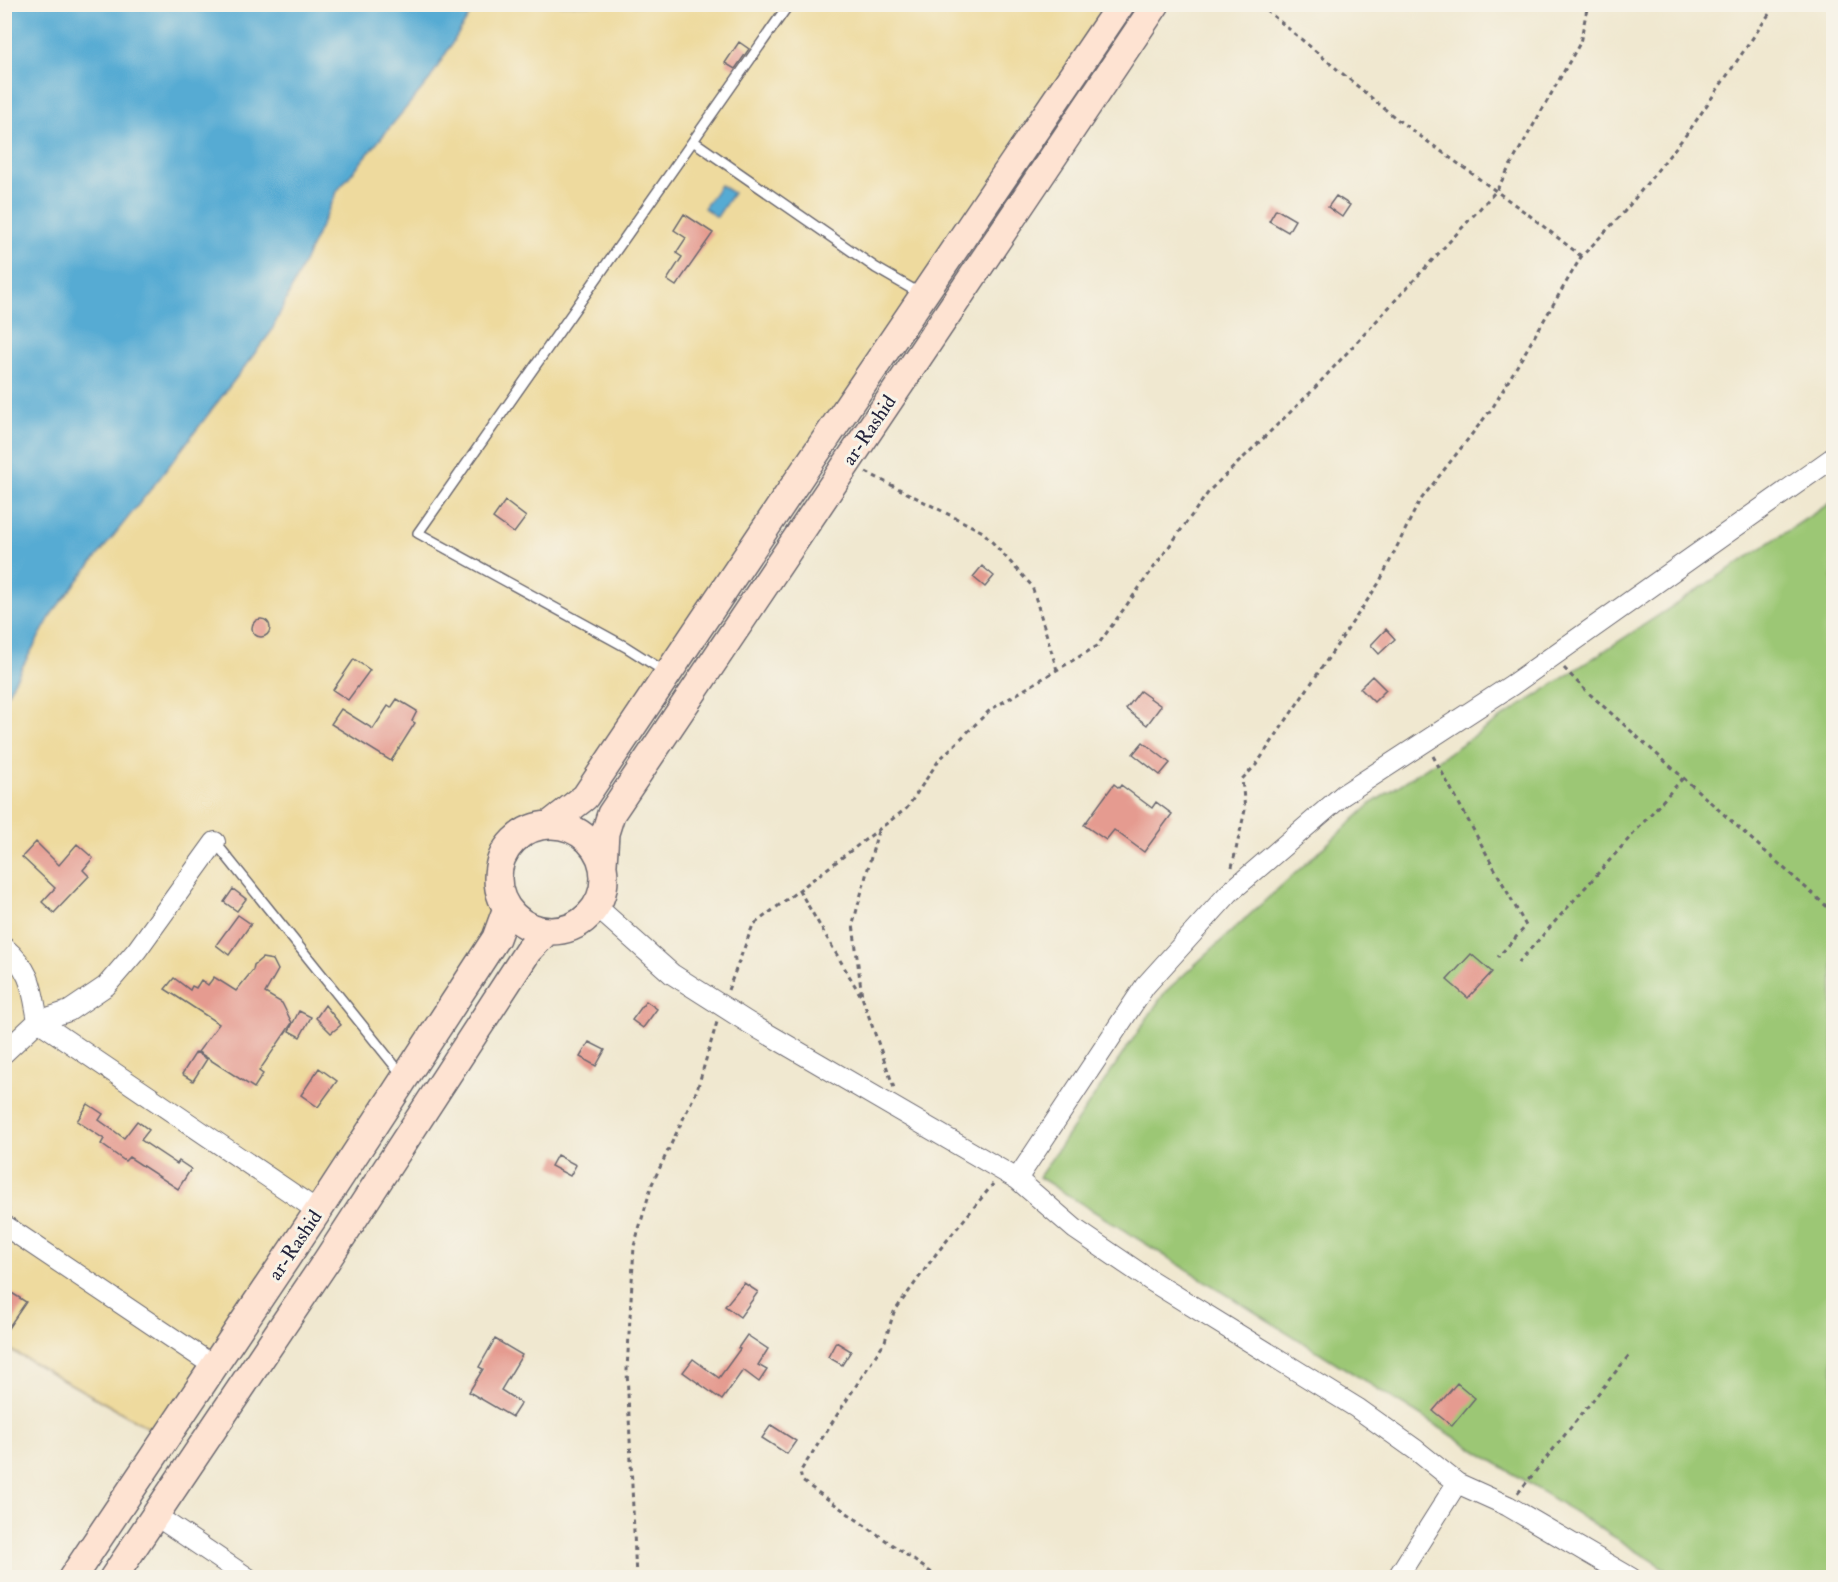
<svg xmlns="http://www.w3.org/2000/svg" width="1838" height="1582" viewBox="0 0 1838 1582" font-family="'IM FELL Double Pica',serif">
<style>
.green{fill:#9cc774;stroke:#5f7458;stroke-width:1.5}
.sand{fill:#eeda9e;stroke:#887e6c;stroke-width:1.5}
.water{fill:#57abd3;stroke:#3c6687;stroke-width:1.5}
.building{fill:#e59b90}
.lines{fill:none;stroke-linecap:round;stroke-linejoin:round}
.lane-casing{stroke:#6a676f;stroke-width:12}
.street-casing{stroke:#6a676f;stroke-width:22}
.secondary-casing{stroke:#6a676f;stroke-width:30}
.path{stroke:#6a676f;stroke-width:3;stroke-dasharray:4.5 4.5;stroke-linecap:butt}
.lane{stroke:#fff;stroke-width:9}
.street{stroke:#fff;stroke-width:20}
.secondary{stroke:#fee3d2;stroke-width:27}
.labels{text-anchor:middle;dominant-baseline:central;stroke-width:6;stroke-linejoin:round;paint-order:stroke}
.street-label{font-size:20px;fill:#22223b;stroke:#f7f3e8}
</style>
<rect width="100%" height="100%" fill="#f7f3e8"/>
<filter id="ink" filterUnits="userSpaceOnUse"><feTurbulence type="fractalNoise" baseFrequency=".0167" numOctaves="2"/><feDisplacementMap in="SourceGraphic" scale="12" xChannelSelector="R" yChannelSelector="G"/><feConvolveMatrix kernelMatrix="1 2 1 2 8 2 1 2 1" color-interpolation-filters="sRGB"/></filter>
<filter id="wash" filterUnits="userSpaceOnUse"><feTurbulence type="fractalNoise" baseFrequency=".008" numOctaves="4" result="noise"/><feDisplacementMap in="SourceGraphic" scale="24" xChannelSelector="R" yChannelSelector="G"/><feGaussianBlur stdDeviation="1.35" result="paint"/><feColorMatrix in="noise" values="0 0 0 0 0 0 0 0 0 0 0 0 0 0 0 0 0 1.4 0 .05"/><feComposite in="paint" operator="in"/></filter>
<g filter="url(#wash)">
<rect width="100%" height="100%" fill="#f0e8d0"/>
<path class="green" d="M 1833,501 L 1833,1577 L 1678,1577 L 1039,1177 L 1165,992 L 1372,803 Z"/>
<path class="sand" d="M 368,5 L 1112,5 L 580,792 C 551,808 497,829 492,865 C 489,878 493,894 493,907 C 493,915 491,923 490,931 L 163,1436 L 5,1347 L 5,540 Z"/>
<path class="water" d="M 5,4 L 476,5 L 430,79 L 338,190 L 271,332 L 162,475 L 53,612 L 5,698 Z
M 720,185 L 733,193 L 717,217 L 704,208 Z"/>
<g id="blocks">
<path class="building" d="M 739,42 L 749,49 L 735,69 L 725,63 Z
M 1336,196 L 1350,205 L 1342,217 L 1328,207 Z
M 1276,209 L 1295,220 L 1288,232 L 1269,221 Z
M 684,214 L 713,233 L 676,286 L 667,280 L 682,257 L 676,253 L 686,238 L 674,230 Z
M 505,501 L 526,517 L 514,533 L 493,518 Z
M 982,566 L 994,576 L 985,587 L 973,577 Z
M252 628a9 9 0 1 1 18 0a9 9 0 1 1-18 0Z
M 1386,629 L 1395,639 L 1379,654 L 1371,645 Z
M 354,659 L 370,670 L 348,700 L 333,690 Z
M 1372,676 L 1386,690 L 1374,702 L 1360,688 Z
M 1140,691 L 1161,706 L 1147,725 L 1126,709 Z
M 397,699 L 417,711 L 412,721 L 415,723 L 391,761 L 331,724 L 341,709 L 373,729 L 388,706 L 391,708 Z
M 1143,742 L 1170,763 L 1160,775 L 1133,754 Z
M 1114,784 L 1119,788 L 1121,785 L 1152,808 L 1156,802 L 1172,814 L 1144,852 L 1114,830 L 1106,840 L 1084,825 Z
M 36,842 L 59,865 L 77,844 L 93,858 L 83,870 L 89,876 L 54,913 L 42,902 L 55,888 L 22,857 Z
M 233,889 L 246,899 L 237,911 L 224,902 Z
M 238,915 L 251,924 L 229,955 L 216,945 Z
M 1471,954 L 1492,972 L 1468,998 L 1447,980 Z
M 262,958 L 273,960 L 278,970 L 265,993 L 282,1003 L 292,1023 L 259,1071 L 263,1074 L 254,1088 L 198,1052 L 219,1024 L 165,989 L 174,978 L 190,990 L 192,986 L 196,988 L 201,980 L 208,985 L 214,977 L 236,991 L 253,970 L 254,965 Z
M 646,1001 L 657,1009 L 643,1028 L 632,1020 Z
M 325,1005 L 341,1025 L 331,1033 L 316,1018 Z
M 299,1011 L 311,1017 L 300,1037 L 289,1031 Z
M 589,1042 L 605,1050 L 596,1066 L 580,1057 Z
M 196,1052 L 207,1059 L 193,1081 L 182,1074 Z
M 319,1068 L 337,1081 L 318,1107 L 301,1095 Z
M 88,1104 L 103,1114 L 99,1120 L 124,1138 L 137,1121 L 149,1130 L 141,1140 L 177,1164 L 179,1161 L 191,1169 L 178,1189 L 129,1157 L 125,1161 L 101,1144 L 104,1139 L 77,1121 Z
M 557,1155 L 576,1165 L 570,1176 L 551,1166 Z
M 744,1283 L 758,1292 L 740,1317 L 725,1306 Z
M 4,1288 L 26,1302 L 4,1334 Z
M 747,1335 L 768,1349 L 758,1365 L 767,1370 L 759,1382 L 743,1370 L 722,1400 L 683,1372 L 693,1359 L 719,1378 L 740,1349 L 738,1348 Z
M 495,1339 L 522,1355 L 501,1390 L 521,1403 L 512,1417 L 469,1392 L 483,1369 L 479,1367 Z
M 836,1342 L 851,1351 L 842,1365 L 828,1357 Z
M 1457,1383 L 1475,1398 L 1452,1426 L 1433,1411 Z
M 771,1425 L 796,1441 L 787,1454 L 762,1438 Z"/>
</g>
</g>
<g filter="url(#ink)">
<use href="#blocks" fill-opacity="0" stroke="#6a676f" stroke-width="1.5"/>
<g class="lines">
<g class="lane-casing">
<path id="lane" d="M 693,141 L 876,268 L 921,294
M 667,673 L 626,647 L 418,533 L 789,4
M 215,842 L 403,1076"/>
</g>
<g class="street-casing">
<path id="street" d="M 598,908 L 672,974 L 749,1023 L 1017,1179 L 1075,1229 L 1150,1280 L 1357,1408 L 1416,1450 L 1457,1483 L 1508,1506 L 1631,1578
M 4,947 C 32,971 32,988 38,1021 L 318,1211
M 4,1053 L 38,1021 L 69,1011 L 106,986 L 137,950 L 215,842
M 1017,1179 L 1145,986 L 1229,893 L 1343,795 L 1512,685 L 1834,457
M 4,1225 L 214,1366
M 155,1515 L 248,1578
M 1397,1578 L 1457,1483"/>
</g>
<g class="secondary-casing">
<path id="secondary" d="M498 878a53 53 0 1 1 106 0a53 53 0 1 1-106 0Z
M 549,825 L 585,797 L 806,468 L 1121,4
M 603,864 L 605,833 L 611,814 L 1156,4
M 72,1578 L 318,1211 L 496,938 L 507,908
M 113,1578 L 327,1260 L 528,951 L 547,931"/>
</g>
<path class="path" d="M 1259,4 L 1398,120 L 1529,215 L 1581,256
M 866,472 L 983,532 L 1032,586 L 1057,670
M 1564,668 L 1583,688 L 1834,913
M 1433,756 L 1526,926 L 1498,957
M 878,831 L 853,924 L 862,997 L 894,1088
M 1232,867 L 1245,810 L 1242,779 L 1256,765 L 1379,583 L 1419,502 L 1493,407 L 1581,257 L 1624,212 L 1689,131 L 1776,4
M 799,890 L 861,996
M 1518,963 L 1683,778
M 728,990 L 753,925 L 907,808 L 939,760 L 990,710 L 1097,646 L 1210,490 L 1310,393 L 1496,191 L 1580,43 L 1588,4
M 1518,1493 L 1630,1354
M 636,1578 L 627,1370 L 634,1246 L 652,1184 L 697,1090 L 717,1022
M 939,1578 L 802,1481 L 800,1472 L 885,1341 L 894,1312 L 936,1254 L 993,1184
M 1833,1578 L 1834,1576"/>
<use href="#lane" class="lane"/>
<use href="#street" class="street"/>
<use href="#secondary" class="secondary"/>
</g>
</g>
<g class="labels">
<g class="street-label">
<text transform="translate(869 430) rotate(-56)">ar-Rashid</text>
<text transform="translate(295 1245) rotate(-56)">ar-Rashid</text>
</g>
</g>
<rect width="1838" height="1582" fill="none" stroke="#f7f3e8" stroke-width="24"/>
</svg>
